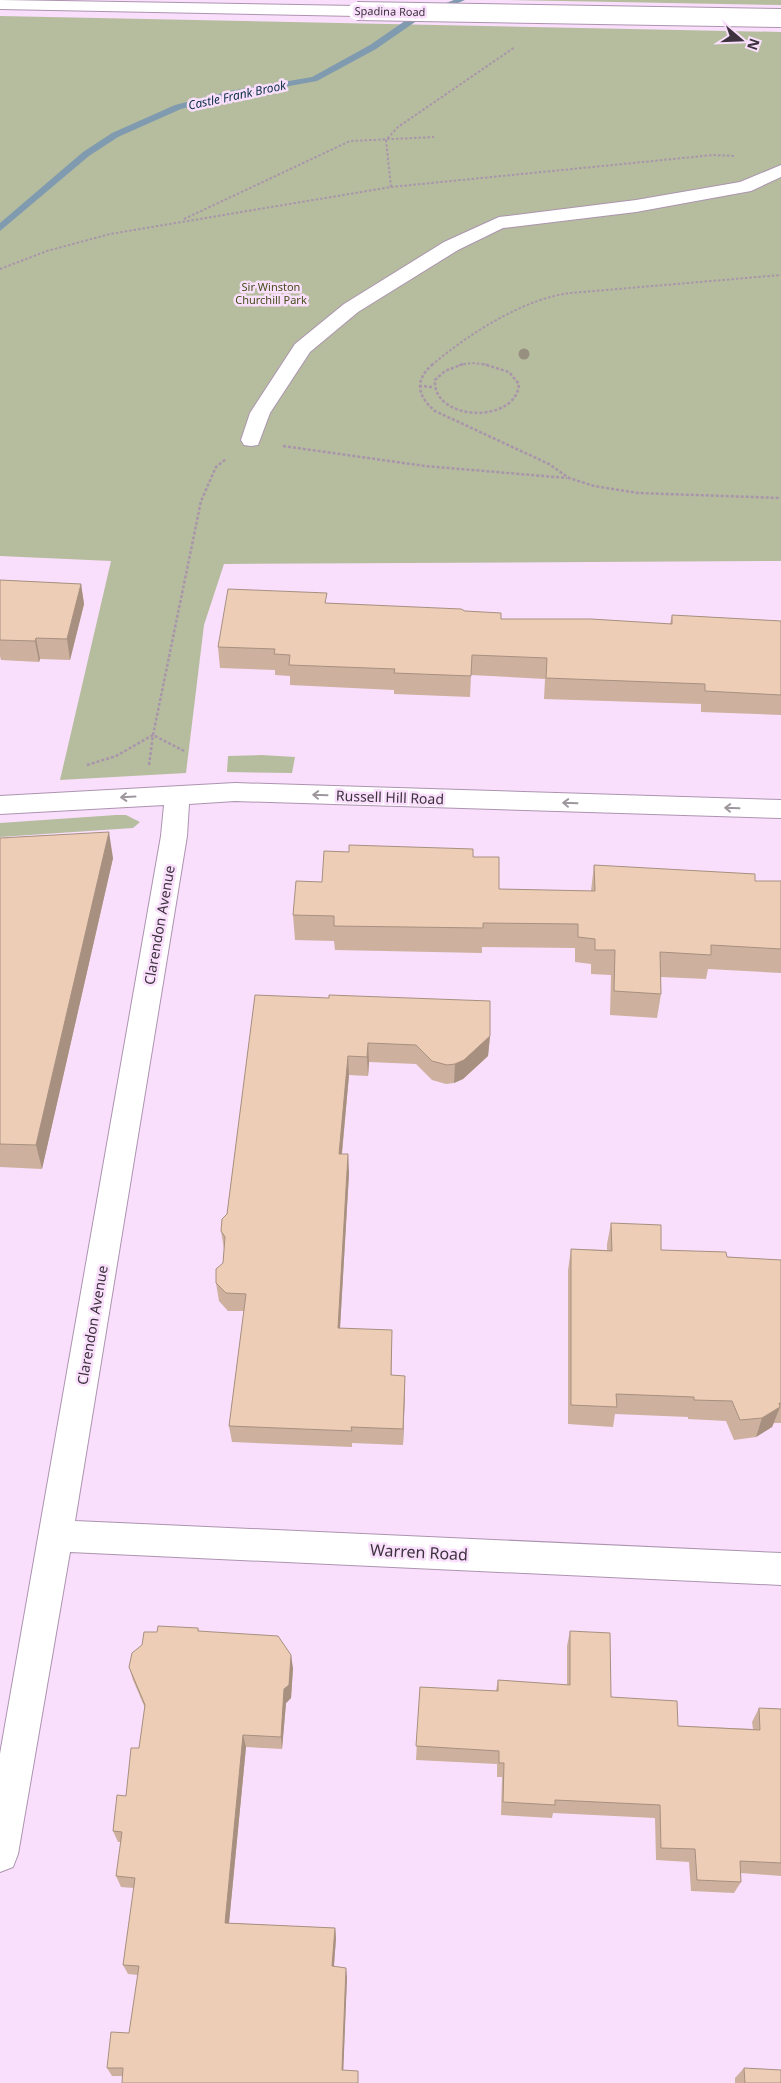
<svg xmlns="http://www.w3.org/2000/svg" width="781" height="2083" viewBox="0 0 781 2083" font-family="'Noto Sans',sans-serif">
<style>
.green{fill:#b6bd9e}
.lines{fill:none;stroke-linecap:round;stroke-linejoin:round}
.stream{fill:#809bb0;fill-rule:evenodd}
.minor-casing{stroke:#ac94af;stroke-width:2}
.path-far1{stroke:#a995ab;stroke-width:2;stroke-dasharray:2.5 2;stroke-linecap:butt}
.path{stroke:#a995ab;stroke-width:2.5;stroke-dasharray:3 2;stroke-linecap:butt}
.minor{fill:#fff;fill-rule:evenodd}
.minor-bridge-casing{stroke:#ac94af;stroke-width:20;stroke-linecap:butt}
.minor-bridge{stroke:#fff;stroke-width:18}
.tree{fill:#978f80}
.wall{fill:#cdb09d}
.shaded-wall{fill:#a79080}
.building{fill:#eecdb7;stroke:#a79080}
.oneway{stroke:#9e989e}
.labels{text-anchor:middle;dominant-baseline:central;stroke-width:5;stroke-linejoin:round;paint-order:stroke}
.far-street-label{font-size:11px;fill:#3d323e;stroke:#f9dffc}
.far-park-label{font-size:11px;fill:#464e1b;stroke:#f9dffc}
.far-water-label{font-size:12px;font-style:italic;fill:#0c2f47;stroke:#f9dffc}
.street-label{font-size:14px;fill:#3d323e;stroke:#f9dffc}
.near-street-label{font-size:16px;fill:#3d323e;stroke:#f9dffc}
</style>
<rect width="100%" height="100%" fill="#f9dffc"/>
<path class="green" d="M 506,0 L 781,0 L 781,5 Z
M 0,16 L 781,32 L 781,561 L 224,564 L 204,625 L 186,773 L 60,780 L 111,561 L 0,556 Z
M 262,755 L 295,757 L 292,773 L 227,772 L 228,756 Z
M 116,815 L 126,815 L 140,822 L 133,828 L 0,837 L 0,823 Z"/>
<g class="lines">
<path class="stream" d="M 454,0 L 465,0 L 418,20 L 376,49 L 317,81 L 230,97 L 181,109 L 118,137 L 89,156 L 0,231 L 0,223 L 83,152 L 112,133 L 175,105 L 230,91 L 312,77 L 370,45 L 412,16 Z"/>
<g class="minor-casing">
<path id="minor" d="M 0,0 L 357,6 L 365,11 L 357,16 L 0,9 Z
M 781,165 L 781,177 L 751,191 L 707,199 L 636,212 L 503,228 L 458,250 L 358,312 L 310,352 L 270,413 L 258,445 L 251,446 L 244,445 L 241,440 L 250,413 L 295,344 L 344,304 L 444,242 L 499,217 L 636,200 L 740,182 Z
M 235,783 L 781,800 L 781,818 L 235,801 L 189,804 L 187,836 L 75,1521 L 781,1553 L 781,1585 L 70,1552 L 18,1854 L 13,1867 L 0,1872 L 0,1754 L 161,836 L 164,805 L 0,814 L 0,796 Z"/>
</g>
<path class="path-far1" d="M 391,187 L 386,140 L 398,127 L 515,47
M 184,219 L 350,141 L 434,137
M 0,269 L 47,251 L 110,234 L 391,187 L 713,155 L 736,156
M 432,365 C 467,335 524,298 571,293 L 781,275
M 459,365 L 472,363 L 490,365"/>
<path class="path" d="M 433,364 C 414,380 417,396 435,411 L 549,464 L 569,478 L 594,486 L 638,493 L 781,498
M 463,364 L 445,371 L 435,380 C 432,421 516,425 519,384 L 509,372 L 483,364
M 419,386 L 433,387
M 283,446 L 425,466 L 567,478
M 87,765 L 116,756 L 153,735 L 184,751
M 149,765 L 153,735 L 201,501 L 216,467 L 226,459"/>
<use href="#minor" class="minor"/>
<g class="minor-bridge-casing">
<path id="minor-bridge" d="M 357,11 L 781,18"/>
</g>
<use href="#minor-bridge" class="minor-bridge"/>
</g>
<circle class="tree" cx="524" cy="354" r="5.5"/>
<path class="wall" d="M 0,580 L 81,584 L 84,604 L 70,660 L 40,659 L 39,662 L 1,660 L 0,656 Z
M 327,603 L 465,611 L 501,619 L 670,624 L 672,615 L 781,621 L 781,715 L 701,712 L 701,704 L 544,699 L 545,679 L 471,675 L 470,697 L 394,694 L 394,690 L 290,685 L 290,676 L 275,675 L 275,670 L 220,668 L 218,647 Z
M 0,838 L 113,858 L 42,1169 L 0,1167 Z
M 473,857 L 499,889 L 591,891 L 594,865 L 755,881 L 781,881 L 781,973 L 708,969 L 706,979 L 661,977 L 661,994 L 657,1018 L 610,1015 L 611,975 L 591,974 L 591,964 L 575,962 L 575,948 L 482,947 L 482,953 L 335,950 L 334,941 L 295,940 L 293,915 L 322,882 Z
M 255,995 L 490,1036 L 488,1056 L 463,1079 L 454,1083 L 446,1084 L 432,1080 L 416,1064 L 369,1062 L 368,1076 L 349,1075 L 342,1154 L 348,1154 L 349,1173 L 340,1328 L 392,1347 L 391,1375 L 405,1376 L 403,1445 L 352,1443 L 352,1447 L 232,1442 L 229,1426 L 244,1311 L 228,1311 L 219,1301 L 216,1283 L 223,1263 L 224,1249 L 221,1231 L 227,1214 Z
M 611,1223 L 661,1250 L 727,1257 L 781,1260 L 781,1423 L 774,1423 L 772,1427 L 756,1437 L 734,1440 L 726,1421 L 688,1419 L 688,1417 L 615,1414 L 613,1427 L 568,1424 L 568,1270 L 571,1249 L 607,1250 L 607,1244 Z
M 198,1628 L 199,1631 L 293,1668 L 291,1698 L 286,1703 L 282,1749 L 246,1747 L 229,1923 L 335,1928 L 336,1938 L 334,1967 L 347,1977 L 343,2071 L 359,2079 L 112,2076 L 107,2068 L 129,2033 L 138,1975 L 128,1974 L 123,1965 L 134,1888 L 121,1887 L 116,1876 L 121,1842 L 118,1842 L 113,1831 L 126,1796 L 139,1748 L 145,1708 L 133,1680 L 129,1667 L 142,1645 L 157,1632 Z
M 570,1631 L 611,1697 L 678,1726 L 753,1729 L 752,1722 L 759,1708 L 781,1709 L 781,1876 L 741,1873 L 741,1882 L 734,1893 L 691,1891 L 689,1862 L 656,1860 L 655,1818 L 553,1813 L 552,1818 L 501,1815 L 502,1777 L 497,1777 L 497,1764 L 416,1760 L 420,1687 L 496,1691 L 498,1680 L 567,1685 L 567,1646 Z
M 744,2068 L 781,2083 L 735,2083 L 735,2078 Z"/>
<path class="shaded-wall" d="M 81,584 L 84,604 L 70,660 L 67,639 Z
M 36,638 L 40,659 L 39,662 L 35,641 Z
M 109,832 L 113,858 L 42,1169 L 36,1145 Z
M 490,1036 L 488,1056 L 463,1079 L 454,1083 L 455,1064 Z
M 368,1043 L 369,1062 L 368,1076 L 367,1057 Z
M 348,1056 L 349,1075 L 340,1172 L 339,1154 Z
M 348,1154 L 349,1173 L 339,1345 L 338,1328 Z
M 392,1330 L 392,1347 L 391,1392 L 391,1375 Z
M 405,1376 L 405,1392 L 403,1445 L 403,1429 Z
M 780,1407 L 772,1427 L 756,1437 L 762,1418 Z
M 291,1655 L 293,1668 L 291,1698 L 286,1703 L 282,1749 L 281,1737 L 284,1689 Z
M 243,1735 L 246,1747 L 228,1933 L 225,1923 Z
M 335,1928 L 336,1938 L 333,1976 L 332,1966 Z
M 346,1968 L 347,1977 L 343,2078 L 342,2070 Z"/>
<path class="building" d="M 0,580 L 81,584 L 67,639 L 36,638 L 35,641 L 0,640 Z
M 228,589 L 327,593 L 325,603 L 461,609 L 465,611 L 501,613 L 501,619 L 591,619 L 672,624 L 672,615 L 781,621 L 781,695 L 705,691 L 705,684 L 546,678 L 547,658 L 472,655 L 471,676 L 394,673 L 395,669 L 289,665 L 290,655 L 274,654 L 275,649 L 218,647 Z
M 109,832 L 36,1145 L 0,1144 L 0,838 Z
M 349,845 L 473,849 L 473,857 L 499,857 L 499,889 L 595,891 L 594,865 L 755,874 L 755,881 L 781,881 L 781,949 L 711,945 L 711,955 L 660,952 L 661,994 L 614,991 L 615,950 L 595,950 L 595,939 L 578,937 L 578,924 L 483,923 L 483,928 L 334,926 L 334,916 L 293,915 L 296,881 L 322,882 L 324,851 L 349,852 Z
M 255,995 L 329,998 L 329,995 L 490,1001 L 490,1036 L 464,1060 L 455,1064 L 447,1065 L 432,1061 L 416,1045 L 368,1043 L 367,1057 L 348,1056 L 339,1154 L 348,1154 L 338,1328 L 392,1330 L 391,1375 L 405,1376 L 403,1429 L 351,1427 L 352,1431 L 229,1426 L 246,1294 L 226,1293 L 216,1283 L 216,1269 L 223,1263 L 225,1237 L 221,1231 L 222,1219 L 227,1214 Z
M 611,1223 L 661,1225 L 661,1250 L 726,1252 L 727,1257 L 781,1260 L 781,1404 L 779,1403 L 780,1407 L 762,1418 L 740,1420 L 732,1401 L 694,1400 L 694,1397 L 616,1394 L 617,1407 L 571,1405 L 571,1249 L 612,1251 Z
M 158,1626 L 198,1628 L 198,1631 L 278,1636 L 291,1655 L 289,1685 L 284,1689 L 281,1737 L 243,1735 L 225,1923 L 335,1928 L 332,1966 L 346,1968 L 342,2070 L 358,2071 L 358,2083 L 122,2083 L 123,2068 L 107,2068 L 111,2032 L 129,2033 L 139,1966 L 123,1965 L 135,1878 L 116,1876 L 122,1832 L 113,1831 L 117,1795 L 126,1796 L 131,1748 L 139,1748 L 145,1705 L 129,1667 L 132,1653 L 142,1645 L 144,1632 L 157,1632 Z
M 570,1631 L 610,1633 L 611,1697 L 677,1701 L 678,1726 L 760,1730 L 759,1708 L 781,1709 L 781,1863 L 740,1861 L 741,1882 L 697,1880 L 695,1849 L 661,1848 L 660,1805 L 555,1800 L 555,1805 L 503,1802 L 504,1763 L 499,1763 L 499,1751 L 416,1746 L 420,1687 L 498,1691 L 498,1680 L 570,1685 Z
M 744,2068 L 781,2070 L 781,2083 L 745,2083 Z"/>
<defs><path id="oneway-shaft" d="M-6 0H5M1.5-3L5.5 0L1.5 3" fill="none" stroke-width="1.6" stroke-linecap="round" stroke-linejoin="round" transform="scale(1.25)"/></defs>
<g class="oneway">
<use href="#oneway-shaft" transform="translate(320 795) rotate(-178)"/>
<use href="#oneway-shaft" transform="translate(128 797) rotate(177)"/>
<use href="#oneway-shaft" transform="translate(570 803) rotate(-178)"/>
<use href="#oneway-shaft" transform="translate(732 808) rotate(-178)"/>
</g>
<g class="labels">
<g class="far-street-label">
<text transform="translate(390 11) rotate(1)">Spadina Road</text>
</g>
<g class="far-park-label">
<text x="271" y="286">Sir Winston<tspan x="271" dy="13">Churchill Park</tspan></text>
</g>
<g class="far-water-label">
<text transform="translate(237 95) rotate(-12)">Castle Frank Brook</text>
</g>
<g class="street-label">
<text transform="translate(390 797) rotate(2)">Russell Hill Road</text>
<text transform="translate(159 925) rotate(-80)">Clarendon Avenue</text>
<text transform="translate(92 1325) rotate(-80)">Clarendon Avenue</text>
</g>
<g class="near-street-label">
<text transform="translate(419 1552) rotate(3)">Warren Road</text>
</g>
</g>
<g transform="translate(741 40) rotate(109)" stroke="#f9dffc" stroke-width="4" paint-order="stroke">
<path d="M0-4L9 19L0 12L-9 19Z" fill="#3d323e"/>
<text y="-8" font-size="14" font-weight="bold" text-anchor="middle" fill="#3d323e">N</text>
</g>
</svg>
